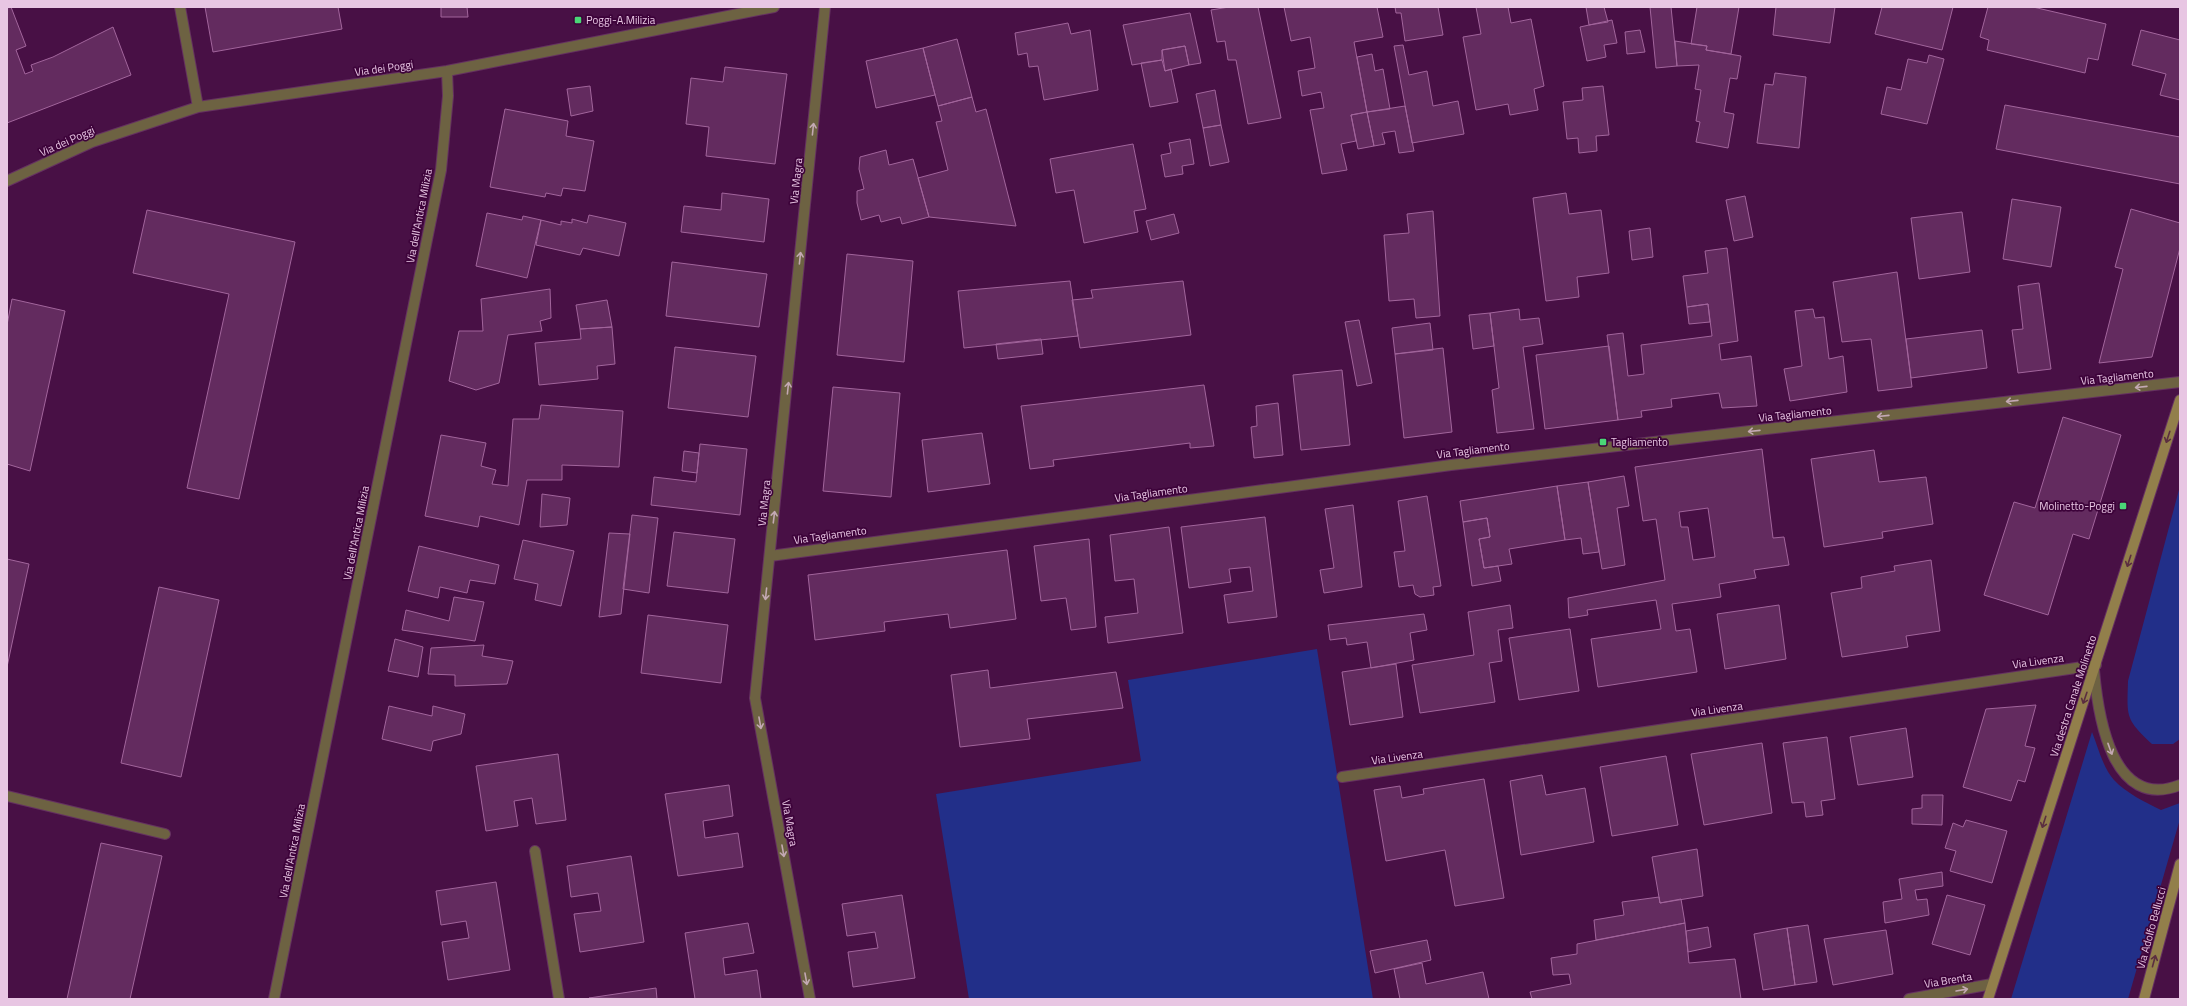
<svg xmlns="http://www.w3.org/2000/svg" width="2187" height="1006" viewBox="0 0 2187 1006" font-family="'Titillium Web',sans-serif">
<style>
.green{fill:#222f89}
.building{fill:#632b5f;stroke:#a2659c;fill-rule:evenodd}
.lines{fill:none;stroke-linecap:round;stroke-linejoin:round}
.street-casing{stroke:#653161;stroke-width:12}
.secondary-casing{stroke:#653161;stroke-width:12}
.street{stroke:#6d6242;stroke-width:10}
.secondary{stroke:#927f4b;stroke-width:10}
.oneway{stroke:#c3a8b3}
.oneway2{stroke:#5b2e40}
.poi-dot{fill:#4ad677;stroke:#3d033a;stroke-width:1.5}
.labels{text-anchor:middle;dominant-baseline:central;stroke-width:3.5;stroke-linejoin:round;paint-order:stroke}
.poi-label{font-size:11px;fill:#e8c6e3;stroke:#3d033a;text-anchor:start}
.street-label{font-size:11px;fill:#e8c6e3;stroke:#3d033a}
</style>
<rect width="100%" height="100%" fill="#481045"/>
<path class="green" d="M 2180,486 L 2180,739 L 2173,744 L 2152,744 C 2125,719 2127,717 2128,681 Z
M 1317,649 L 1373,999 L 969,999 L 936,794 L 1141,761 L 1128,680 Z
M 2092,732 C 2098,747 2103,768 2114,780 C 2126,793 2145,802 2161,810 L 2180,803 L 2180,819 L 2128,999 L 2011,999 Z"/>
<path class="building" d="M 11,7 L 26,46 L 16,50 L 25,74 L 33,71 L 31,65 L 53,57 L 113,27 L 131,75 L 7,123 L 7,8 Z
M 205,7 L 338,7 L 342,29 L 213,52 Z
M 441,7 L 467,7 L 468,17 L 441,17 Z
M 1229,7 L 1258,7 L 1281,118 L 1248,124 L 1236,60 L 1228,60 L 1225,41 L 1217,42 L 1211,10 Z
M 1284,7 L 1377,7 L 1383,37 L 1354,42 L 1367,112 L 1351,115 L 1356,141 L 1341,144 L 1347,170 L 1322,174 L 1310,110 L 1324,108 L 1321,92 L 1302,96 L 1298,71 L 1315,68 L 1310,37 L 1291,41 Z
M 1395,7 L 1438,7 L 1443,35 L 1405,41 L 1401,13 L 1396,13 Z
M 1476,7 L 1508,7 L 1511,23 L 1531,19 L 1544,86 L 1534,89 L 1538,110 L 1510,115 L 1508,104 L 1476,110 L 1463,37 L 1481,34 Z
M 1586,7 L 1604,7 L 1608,22 L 1589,25 Z
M 1650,7 L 1671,7 L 1677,66 L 1656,68 Z
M 1697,7 L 1739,7 L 1731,54 L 1706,50 L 1707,46 L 1691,44 Z
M 1776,7 L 1835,7 L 1830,43 L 1773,35 Z
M 1882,7 L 1953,7 L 1942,50 L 1875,34 Z
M 1988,7 L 2033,7 L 2106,24 L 2098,60 L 2088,58 L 2085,73 L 1987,50 L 1989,40 L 1980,37 Z
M 1190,13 L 1201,63 L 1189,65 L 1185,46 L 1162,50 L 1162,60 L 1132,65 L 1123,25 Z
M 1612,20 L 1617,43 L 1604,45 L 1606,57 L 1587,61 L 1580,27 Z
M 1068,23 L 1071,34 L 1090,30 L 1098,90 L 1044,100 L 1038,66 L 1029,67 L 1027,53 L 1018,55 L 1015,33 Z
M 1640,30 L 1645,52 L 1627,54 L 1625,32 Z
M 2141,30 L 2180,40 L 2180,100 L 2160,95 L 2166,74 L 2132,65 Z
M 957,39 L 972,97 L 938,106 L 923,48 Z
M 1675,41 L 1707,46 L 1706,50 L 1741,56 L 1737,79 L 1730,78 L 1724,112 L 1734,114 L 1728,148 L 1696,142 L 1700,122 L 1696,121 L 1701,90 L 1695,89 L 1699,65 L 1677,66 Z
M 1403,45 L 1409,75 L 1427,71 L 1433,106 L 1458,101 L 1464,134 L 1412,143 L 1394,46 Z
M 1185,46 L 1189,65 L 1165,71 L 1162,50 Z
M 923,48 L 935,95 L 876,108 L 866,61 Z
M 1372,54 L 1375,71 L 1383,69 L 1390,109 L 1367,112 L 1357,57 Z
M 1929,55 L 1944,59 L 1927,124 L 1881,114 L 1887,87 L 1901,90 L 1908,59 L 1927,63 Z
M 1162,60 L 1165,71 L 1171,69 L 1178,102 L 1150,107 L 1141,63 Z
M 725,67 L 787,74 L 775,164 L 706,156 L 709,127 L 686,124 L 691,78 L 723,82 Z
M 1775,73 L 1806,77 L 1799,148 L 1757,143 L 1765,84 L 1773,85 Z
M 590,86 L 593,111 L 571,116 L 567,89 Z
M 1603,86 L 1609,135 L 1596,136 L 1597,151 L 1579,153 L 1578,138 L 1567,139 L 1563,102 L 1583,100 L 1582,88 Z
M 1215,90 L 1221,125 L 1203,128 L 1196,94 Z
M 972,97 L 976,112 L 986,109 L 1016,226 L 929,217 L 918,178 L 948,170 L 936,122 L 942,121 L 938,106 Z
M 2005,105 L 2180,137 L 2180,184 L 1996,149 Z
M 1405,106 L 1414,151 L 1399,153 L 1395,131 L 1382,133 L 1385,144 L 1374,146 L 1367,112 Z
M 505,109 L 568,121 L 566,136 L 594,141 L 585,191 L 563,188 L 561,196 L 546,193 L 545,197 L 490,187 Z
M 1367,112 L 1374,146 L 1358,149 L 1351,115 Z
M 1221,125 L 1229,162 L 1210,166 L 1203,128 Z
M 1190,139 L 1194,164 L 1182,166 L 1183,174 L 1165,177 L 1161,155 L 1171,153 L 1169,143 Z
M 1133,144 L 1146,209 L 1134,211 L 1138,232 L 1084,243 L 1074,190 L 1056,193 L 1050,159 Z
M 886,150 L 889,165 L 913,159 L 929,217 L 902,224 L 900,217 L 881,222 L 879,215 L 861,220 L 857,203 L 857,191 L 864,189 L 859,169 L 860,157 Z
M 722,193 L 769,199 L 764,242 L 681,232 L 684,206 L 721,210 Z
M 1566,193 L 1569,214 L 1601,210 L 1609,273 L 1577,277 L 1579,297 L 1546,301 L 1533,198 Z
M 1745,196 L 1753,237 L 1734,241 L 1726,200 Z
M 2012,199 L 2061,207 L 2051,267 L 2003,259 Z
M 2131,209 L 2180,223 L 2180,248 L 2152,357 L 2099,363 L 2123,269 L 2115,267 Z
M 147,210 L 295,242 L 239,499 L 187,488 L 229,294 L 133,273 Z
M 1433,211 L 1440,316 L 1416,318 L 1414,299 L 1389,301 L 1384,235 L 1409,233 L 1407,214 Z
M 1962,212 L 1970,272 L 1919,279 L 1911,218 Z
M 487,213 L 522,220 L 523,216 L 541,220 L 527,278 L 476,266 Z
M 1174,214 L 1179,233 L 1151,240 L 1146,221 Z
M 589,215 L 626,223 L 619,256 L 583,248 L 580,255 L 536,245 L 541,220 L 561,225 L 561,221 L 572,223 L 572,219 L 587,223 Z
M 1650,228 L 1653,257 L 1632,260 L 1629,231 Z
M 1727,248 L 1738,341 L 1719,344 L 1721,360 L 1751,356 L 1757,406 L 1722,408 L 1719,393 L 1671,399 L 1672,407 L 1641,411 L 1642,417 L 1618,420 L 1607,335 L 1623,333 L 1628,376 L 1644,374 L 1641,345 L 1712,336 L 1708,304 L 1687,307 L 1683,276 L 1708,273 L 1705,251 Z
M 847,254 L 913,261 L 904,362 L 837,355 Z
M 672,262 L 767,274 L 759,327 L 666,316 Z
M 1897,272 L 1912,387 L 1878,391 L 1871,339 L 1842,342 L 1833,282 Z
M 1070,281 L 1078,336 L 964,348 L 958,291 Z
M 1183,281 L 1191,335 L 1080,348 L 1072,300 L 1093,298 L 1091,290 Z
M 2039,283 L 2051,369 L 2018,373 L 2012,330 L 2023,329 L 2018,286 Z
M 550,289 L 551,318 L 540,321 L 542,331 L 508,335 L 499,383 L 476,390 L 449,381 L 459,331 L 483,331 L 481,299 Z
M 12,299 L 65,311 L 30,471 L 7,464 L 7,325 Z
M 607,300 L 612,327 L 580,329 L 576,305 Z
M 1708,304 L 1710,322 L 1689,324 L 1687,307 Z
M 1519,309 L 1520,320 L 1539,318 L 1543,344 L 1523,347 L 1534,429 L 1497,433 L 1492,390 L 1499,388 L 1490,313 Z
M 1813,309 L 1815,318 L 1824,317 L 1829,359 L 1843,356 L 1847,392 L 1790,401 L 1784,369 L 1802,366 L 1795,311 Z
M 1490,313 L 1494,346 L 1473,349 L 1469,315 Z
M 1359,320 L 1372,383 L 1357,386 L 1345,322 Z
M 1430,323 L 1433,350 L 1395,354 L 1392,328 Z
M 612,327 L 615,364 L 597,366 L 598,379 L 539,385 L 535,343 L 581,339 L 580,329 Z
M 1982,330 L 1987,368 L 1911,378 L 1906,339 Z
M 1041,339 L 1043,354 L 998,359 L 996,344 Z
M 1609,346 L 1618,420 L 1545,429 L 1536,355 Z
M 675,347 L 756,356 L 748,417 L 668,408 Z
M 1443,348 L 1452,432 L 1404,438 L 1395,354 Z
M 1342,370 L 1350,445 L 1301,450 L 1293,375 Z
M 1204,385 L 1214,446 L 1190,448 L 1190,443 L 1053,460 L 1054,466 L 1030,469 L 1021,406 Z
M 833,387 L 900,393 L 891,497 L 823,491 Z
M 1278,403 L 1283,455 L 1254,458 L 1251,427 L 1257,426 L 1256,406 Z
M 541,405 L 623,411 L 619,467 L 562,465 L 562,480 L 527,480 L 519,525 L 480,516 L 478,527 L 425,516 L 441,435 L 486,443 L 481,466 L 496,470 L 492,484 L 508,486 L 513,419 L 539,419 Z
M 2063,417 L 2121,435 L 2089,539 L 2073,534 L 2048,615 L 1984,595 L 2014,502 L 2035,508 Z
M 982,433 L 990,484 L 928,492 L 922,440 Z
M 700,444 L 747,449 L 740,515 L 651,505 L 654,477 L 696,482 Z
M 1762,449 L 1773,538 L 1784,537 L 1789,565 L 1754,570 L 1756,578 L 1719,584 L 1721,597 L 1672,604 L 1676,631 L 1690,629 L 1697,672 L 1598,687 L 1591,639 L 1661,629 L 1656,600 L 1587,610 L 1588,615 L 1569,618 L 1568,598 L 1665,580 L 1656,519 L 1643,521 L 1635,467 ZM 1708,508 L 1715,557 L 1693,560 L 1688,527 L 1681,527 L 1679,512 Z
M 1874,450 L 1879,482 L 1926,477 L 1933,524 L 1882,532 L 1883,538 L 1824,547 L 1811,459 Z
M 684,451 L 699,453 L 697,473 L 682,471 Z
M 1624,476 L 1629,506 L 1617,508 L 1625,565 L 1602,569 L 1588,482 Z
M 1588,482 L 1599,552 L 1583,554 L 1581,538 L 1565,540 L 1557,486 Z
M 1557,486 L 1565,540 L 1509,549 L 1512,564 L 1484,568 L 1479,539 L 1490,537 L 1487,518 L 1463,522 L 1460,501 Z
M 542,494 L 570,498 L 567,525 L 540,527 Z
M 1427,496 L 1441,586 L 1433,587 L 1434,595 L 1420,597 L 1415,594 L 1413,585 L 1399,587 L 1394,552 L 1405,551 L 1398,501 Z
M 1353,505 L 1362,587 L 1324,593 L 1320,570 L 1334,568 L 1325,509 Z
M 632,515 L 658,518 L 649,593 L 623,589 Z
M 1265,517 L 1277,617 L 1228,623 L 1224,595 L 1253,591 L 1250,567 L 1229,569 L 1231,582 L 1189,588 L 1181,527 Z
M 1487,518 L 1490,537 L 1479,539 L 1484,568 L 1498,566 L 1501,581 L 1472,586 L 1463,522 Z
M 1169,527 L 1183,633 L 1108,643 L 1105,617 L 1138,613 L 1134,579 L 1115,581 L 1110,535 Z
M 674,532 L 735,539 L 728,593 L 667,586 Z
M 609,533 L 630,534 L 621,614 L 599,617 Z
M 1089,539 L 1096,627 L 1071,630 L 1066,598 L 1041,601 L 1034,546 Z
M 523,540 L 574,551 L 561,606 L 535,600 L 538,584 L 514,579 Z
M 419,546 L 499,565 L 495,584 L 470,580 L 467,593 L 440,587 L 438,598 L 408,591 Z
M 1007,550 L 1016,619 L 950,628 L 948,614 L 884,622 L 885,631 L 815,640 L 808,575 Z
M 7,559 L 29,564 L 7,667 Z
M 1931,560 L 1940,631 L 1906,636 L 1908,647 L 1842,657 L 1831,593 L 1862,588 L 1861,577 L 1895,571 L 1894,566 Z
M 159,587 L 219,600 L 181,777 L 121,763 Z
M 454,597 L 484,602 L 475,641 L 402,630 L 406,610 L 449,621 Z
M 1510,605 L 1513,628 L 1498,630 L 1502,661 L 1489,663 L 1495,702 L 1420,713 L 1412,665 L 1474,655 L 1468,612 Z
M 1779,605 L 1786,659 L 1725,669 L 1717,614 Z
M 1424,614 L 1427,630 L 1410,633 L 1414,660 L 1371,668 L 1367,642 L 1347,645 L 1346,638 L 1330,640 L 1328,625 Z
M 648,615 L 728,625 L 721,683 L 641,673 Z
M 1570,629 L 1579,691 L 1519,700 L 1509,638 Z
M 395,639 L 423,647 L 418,677 L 388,671 Z
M 484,645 L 482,656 L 513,661 L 507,684 L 455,686 L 455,675 L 428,674 L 431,648 Z
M 1396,664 L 1403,717 L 1350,725 L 1342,672 Z
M 988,670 L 990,688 L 1116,672 L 1123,708 L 1027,719 L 1030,739 L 960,747 L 951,675 Z
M 2036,705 L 2025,746 L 2035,748 L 2025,782 L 2018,780 L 2011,801 L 1963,787 L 1986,709 Z
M 389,706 L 432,716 L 433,706 L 465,714 L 461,734 L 433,741 L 431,751 L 382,739 Z
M 1906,728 L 1913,777 L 1858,785 L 1850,737 Z
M 1827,737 L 1835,799 L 1821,801 L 1823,815 L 1806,817 L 1804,802 L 1792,803 L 1783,743 Z
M 1762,743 L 1772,813 L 1704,825 L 1691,754 Z
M 558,754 L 566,820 L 536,824 L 532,798 L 514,801 L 518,826 L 486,831 L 476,766 Z
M 1666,756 L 1678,825 L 1612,836 L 1600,767 Z
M 1542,775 L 1546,795 L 1585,788 L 1594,842 L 1521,855 L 1510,781 Z
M 1484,779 L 1504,898 L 1455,906 L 1445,850 L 1386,861 L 1374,790 L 1400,786 L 1402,798 L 1424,794 L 1423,789 Z
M 729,785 L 733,816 L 703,821 L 705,838 L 738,833 L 743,867 L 678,876 L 665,794 Z
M 1922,795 L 1943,795 L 1942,825 L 1912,824 L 1912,809 L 1922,808 Z
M 1966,820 L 2007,831 L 1992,883 L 1950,871 L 1956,851 L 1945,848 L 1953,823 L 1963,827 Z
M 101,843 L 162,856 L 130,999 L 67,999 Z
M 1697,849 L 1703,896 L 1660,903 L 1652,857 Z
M 631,856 L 644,942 L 580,952 L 574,914 L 601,911 L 598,893 L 571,897 L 567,866 Z
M 1942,872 L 1943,886 L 1915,890 L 1917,900 L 1927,899 L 1929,915 L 1885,923 L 1883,902 L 1902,899 L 1899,879 Z
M 496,882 L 510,970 L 448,980 L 442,942 L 469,938 L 466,921 L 441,925 L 436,891 Z
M 902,895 L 915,978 L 853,987 L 848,952 L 878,948 L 875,932 L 847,936 L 842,904 Z
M 1947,895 L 1985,905 L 1970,955 L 1932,944 Z
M 1659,897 L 1660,903 L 1681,899 L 1685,923 L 1596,940 L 1594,920 L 1624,915 L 1622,902 Z
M 748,923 L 754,953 L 723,958 L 725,975 L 757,970 L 761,999 L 695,999 L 685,933 Z
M 1685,923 L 1689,963 L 1735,959 L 1741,999 L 1532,999 L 1530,992 L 1571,984 L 1569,974 L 1553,975 L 1551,958 L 1577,954 L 1577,944 Z
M 1808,925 L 1817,982 L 1795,985 L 1787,928 Z
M 1708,927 L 1711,947 L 1688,952 L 1686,931 Z
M 1787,928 L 1795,985 L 1763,990 L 1754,934 Z
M 1886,930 L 1893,974 L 1833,985 L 1824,939 Z
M 1427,940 L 1431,960 L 1375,973 L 1370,951 Z
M 1422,963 L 1426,984 L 1483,972 L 1489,999 L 1400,999 L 1394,969 Z
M 656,988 L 657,999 L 589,998 Z"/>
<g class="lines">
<g class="street-casing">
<path id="street" d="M 180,7 L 198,107
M 7,181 L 92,142 L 198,107 L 447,71 L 774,7
M 770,556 L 1451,465 L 2180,382
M 2094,670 C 2098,716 2112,812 2180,785
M 1342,777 L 2096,665
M 7,796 L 165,834
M 535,851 L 559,999
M 274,999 L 441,170 L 448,96 L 447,71
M 810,999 L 755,698 L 825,7
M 1909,999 L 1992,984"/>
</g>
<g class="secondary-casing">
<path id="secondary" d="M 1988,999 L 2180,400
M 2144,999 L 2180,864"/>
</g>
<use href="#street" class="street"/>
<use href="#secondary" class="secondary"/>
</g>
<defs><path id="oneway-shaft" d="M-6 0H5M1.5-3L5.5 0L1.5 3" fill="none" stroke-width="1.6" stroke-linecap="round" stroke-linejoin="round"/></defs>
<g class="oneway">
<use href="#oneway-shaft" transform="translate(813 129) rotate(-84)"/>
<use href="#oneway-shaft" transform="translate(800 258) rotate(-84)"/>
<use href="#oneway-shaft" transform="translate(2141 387) rotate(174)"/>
<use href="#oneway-shaft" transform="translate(788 388) rotate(-84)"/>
<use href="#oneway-shaft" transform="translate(2012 401) rotate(174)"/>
<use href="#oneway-shaft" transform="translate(1883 416) rotate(174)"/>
<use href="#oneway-shaft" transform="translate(1754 431) rotate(174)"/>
<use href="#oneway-shaft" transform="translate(774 517) rotate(-83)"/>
<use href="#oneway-shaft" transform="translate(766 594) rotate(96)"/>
<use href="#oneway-shaft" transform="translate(760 723) rotate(80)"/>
<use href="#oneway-shaft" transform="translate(2110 749) rotate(70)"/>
<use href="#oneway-shaft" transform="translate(783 851) rotate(80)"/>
<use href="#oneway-shaft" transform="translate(806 979) rotate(80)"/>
<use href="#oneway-shaft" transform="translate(1962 990) rotate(-10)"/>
</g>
<g class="oneway2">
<use href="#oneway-shaft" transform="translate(2168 437) rotate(108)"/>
<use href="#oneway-shaft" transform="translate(2129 561) rotate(108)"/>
<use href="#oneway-shaft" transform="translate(2085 698) rotate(109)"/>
<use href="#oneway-shaft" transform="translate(2044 822) rotate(108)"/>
<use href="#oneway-shaft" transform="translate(2154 961) rotate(-75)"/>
</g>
<g class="poi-dot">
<rect x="574" y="16" width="8" height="8" rx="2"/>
<rect x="1599" y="438" width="8" height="8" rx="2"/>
<rect x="2119" y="502" width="8" height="8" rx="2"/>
</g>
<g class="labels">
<g class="poi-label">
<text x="586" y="20">Poggi-A.Milizia</text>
<text x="1611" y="442">Tagliamento</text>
<text x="2115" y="506" text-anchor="end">Molinetto-Poggi</text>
</g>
<g class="street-label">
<text transform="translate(384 68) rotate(-8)">Via dei Poggi</text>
<text transform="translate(67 141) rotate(-24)">Via dei Poggi</text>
<text transform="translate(796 181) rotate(-84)">Via Magra</text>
<text transform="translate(419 216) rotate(-79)">Via dell'Antica Milizia</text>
<text transform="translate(2117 377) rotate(-6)">Via Tagliamento</text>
<text transform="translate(1795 414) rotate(-6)">Via Tagliamento</text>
<text transform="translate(1473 450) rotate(-7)">Via Tagliamento</text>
<text transform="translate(1151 493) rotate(-8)">Via Tagliamento</text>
<text transform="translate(764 503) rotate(-84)">Via Magra</text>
<text transform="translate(356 533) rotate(-79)">Via dell'Antica Milizia</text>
<text transform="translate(830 535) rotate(-8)">Via Tagliamento</text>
<text transform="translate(2038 661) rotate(-8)">Via Livenza</text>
<text transform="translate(2073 696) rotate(-72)">Via destra Canale Molinetto</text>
<text transform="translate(1717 709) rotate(-8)">Via Livenza</text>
<text transform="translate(1397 757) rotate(-8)">Via Livenza</text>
<text transform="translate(790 823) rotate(80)">Via Magra</text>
<text transform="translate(292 851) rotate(-79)">Via dell'Antica Milizia</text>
<text transform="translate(2151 928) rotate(-75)">Via Adolfo Bellucci</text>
<text transform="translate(1948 980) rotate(-10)">Via Brenta</text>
</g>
</g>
<rect width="2187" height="1006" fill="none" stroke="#e8c6e3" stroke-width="16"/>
</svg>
